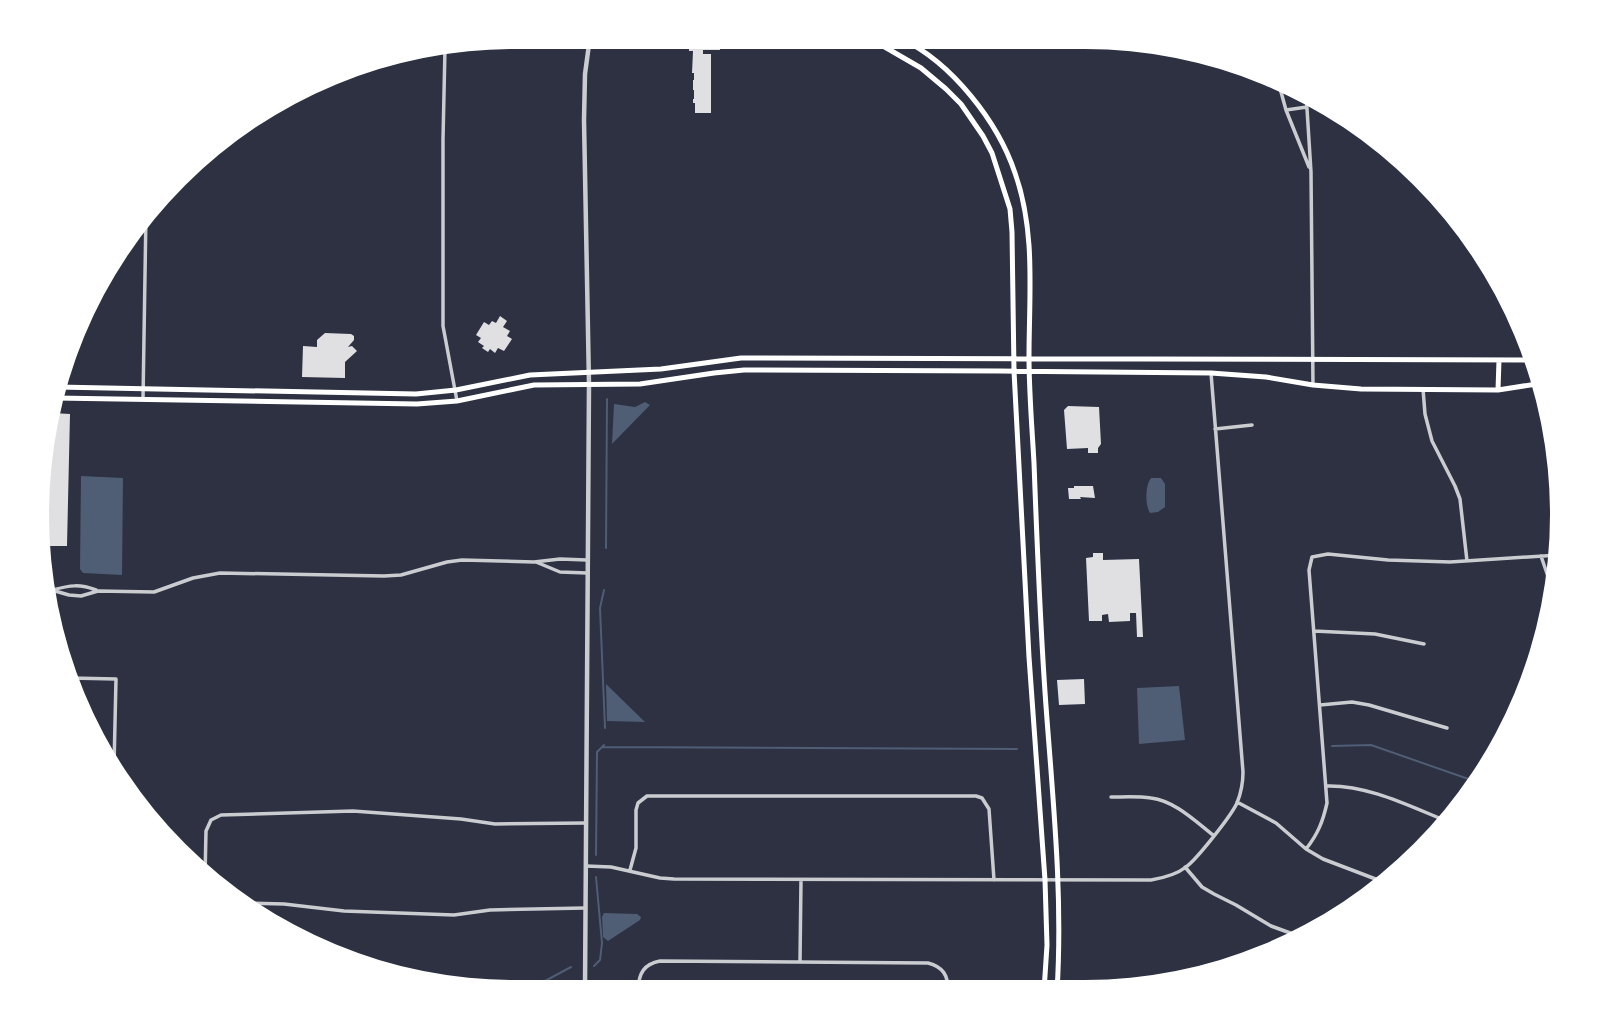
<svg xmlns="http://www.w3.org/2000/svg" width="1599" height="1029" viewBox="0 0 1599 1029" font-family="'Crimson Pro',serif">
<style>
.water{fill:#4f5d75}
.lines{fill:none;stroke-linecap:round;stroke-linejoin:round}
.stream{stroke:#4f5d75;stroke-width:2}
.building{fill:#e0e0e3}
.minor{stroke:#caccd0;stroke-width:3.5}
.tertiary{stroke:#caccd0;stroke-width:4.5}
.secondary{stroke:#fff;stroke-width:5}
</style>
<rect width="100%" height="100%" fill="#2d3142"/>
<path class="water" d="M 645,402 L 650,405 L 612,444 L 614,404 L 635,407 Z
M 81,476 L 123,478 L 122,575 L 83,573 L 80,569 Z
M 1151,478 L 1161,478 L 1165,484 L 1165,507 L 1158,512 L 1150,513 C 1145,505 1145,486 1151,478 Z
M 606,684 L 645,722 L 607,721 Z
M 1179,686 L 1185,740 L 1139,744 L 1137,688 Z
M 604,913 L 637,914 L 641,917 L 640,920 L 608,941 L 603,937 L 602,917 Z"/>
<g class="lines">
<path class="stream" d="M 131,232 L 133,232
M 606,548 L 607,399
M 604,590 L 600,608 L 605,728
M 1332,746 L 1371,745 L 1477,782
M 602,747 L 1017,749
M 596,855 L 597,752 L 604,745
M 594,966 L 600,960 L 602,943 L 596,877
M 520,989 L 535,981 L 545,981 L 571,967"/>
</g>
<path class="building" d="M 647,38 L 653,38 L 653,49 L 648,49 Z
M 691,38 L 721,38 L 720,50 L 703,50 L 703,54 L 711,54 L 711,113 L 695,113 L 695,103 L 693,103 L 693,99 L 694,99 L 694,90 L 693,90 L 693,80 L 694,80 L 694,73 L 692,73 L 693,51 L 689,51 L 689,42 Z
M 500,316 L 507,321 L 503,327 L 510,331 L 507,336 L 512,339 L 504,351 L 498,348 L 495,353 L 490,349 L 488,352 L 482,348 L 484,346 L 478,342 L 481,338 L 476,335 L 484,322 L 489,325 L 492,321 L 496,323 Z
M 325,333 L 351,334 L 354,336 L 354,340 L 348,347 L 352,346 L 357,351 L 345,362 L 345,378 L 302,377 L 303,346 L 317,347 L 317,340 Z
M 1068,406 L 1099,407 L 1101,444 L 1098,448 L 1098,453 L 1088,453 L 1088,448 L 1067,449 L 1064,410 Z
M 52,413 L 70,414 L 67,546 L 44,546 L 38,484 Z
M 1074,486 L 1093,486 L 1095,498 L 1080,497 L 1081,499 L 1069,499 L 1068,488 L 1074,488 Z
M 1093,553 L 1103,553 L 1103,560 L 1139,559 L 1143,637 L 1137,637 L 1136,613 L 1130,613 L 1130,621 L 1109,622 L 1108,614 L 1102,615 L 1102,621 L 1089,621 L 1086,558 L 1093,557 Z
M 1084,679 L 1085,704 L 1059,705 L 1057,680 Z"/>
<g class="lines">
<path class="minor" d="M 445,48 L 443,139 L 443,326 L 457,401
M 1278,81 L 1286,110 L 1309,167
M 1306,93 L 1311,172 L 1313,385
M 1286,110 L 1307,107
M 1423,389 L 1425,414 L 1432,441 L 1455,486 L 1460,499 L 1467,561
M 143,399 L 146,213
M 1215,429 L 1252,425
M 1541,556 L 1554,594
M 536,562 L 560,572 L 587,573
M 48,589 L 69,595 L 81,596 L 98,591 L 154,592 L 193,578 L 220,573 L 384,576 L 401,575 L 447,562 L 462,560 L 534,562 L 560,559 L 587,560
M 53,590 C 70,585 80,584 96,590
M 1314,631 L 1375,634 L 1424,644
M 70,678 L 116,679 L 114,767 L 112,767
M 1320,705 L 1352,702 L 1369,705 L 1447,728
M 1327,786 C 1369,785 1411,807 1449,822
M 1111,797 C 1124,797 1138,796 1151,798 C 1175,801 1195,821 1213,835
M 1237,802 L 1276,823 L 1306,849 L 1323,859 L 1386,883
M 1306,849 C 1318,834 1323,821 1327,803 L 1309,570 L 1312,557 L 1328,554 L 1388,560 L 1450,562 L 1559,555
M 586,866 L 611,867 L 660,878 L 674,879 L 1151,880 C 1163,878 1176,875 1186,867 C 1197,859 1231,816 1237,803 C 1241,793 1243,783 1243,772 L 1211,373
M 1185,867 L 1202,887 L 1214,894 L 1236,905 L 1271,926 L 1304,938
M 630,870 L 636,848 L 636,810 L 638,803 L 647,796 L 976,796 L 982,798 L 989,809 L 994,880
M 205,877 L 206,831 L 211,820 L 221,815 L 353,811 L 461,819 L 495,824 L 586,823
M 246,903 L 284,904 L 344,911 L 454,915 L 490,910 L 585,908
M 800,961 L 801,880
M 1154,985 L 1154,981 L 1170,982
M 638,989 C 639,973 644,964 660,961 L 928,963 C 943,967 948,975 948,990"/>
<path class="tertiary" d="M 585,989 L 589,384 L 584,120 L 585,74 L 590,37"/>
<path class="secondary" d="M 865,39 L 883,46 L 921,68 L 946,89 L 961,104 L 983,136 L 992,153 L 1010,209 L 1012,232 L 1014,371 L 1029,657 L 1045,880 L 1047,945 L 1044,991
M 902,39 C 952,63 998,122 1015,173 C 1036,232 1029,295 1029,357 C 1029,392 1032,427 1034,463 C 1037,544 1040,625 1046,706 C 1053,801 1063,896 1057,991
M 57,387 L 416,394 L 456,390 L 530,375 L 661,369 L 741,358 L 1534,360
M 1498,390 L 1499,360
M 55,398 L 417,404 L 457,401 L 534,385 L 640,384 L 714,373 L 744,370 L 1000,371 L 1211,373 L 1266,377 L 1313,385 L 1361,389 L 1498,390 L 1543,383"/>
</g>
<path d="M0 0H1599V1029H0ZM514 49H1085A465 465 0 0 1 1550 514V515A465 465 0 0 1 1085 980H514A465 465 0 0 1 49 515V514A465 465 0 0 1 514 49Z" fill="#fff" fill-rule="evenodd"/>
</svg>
